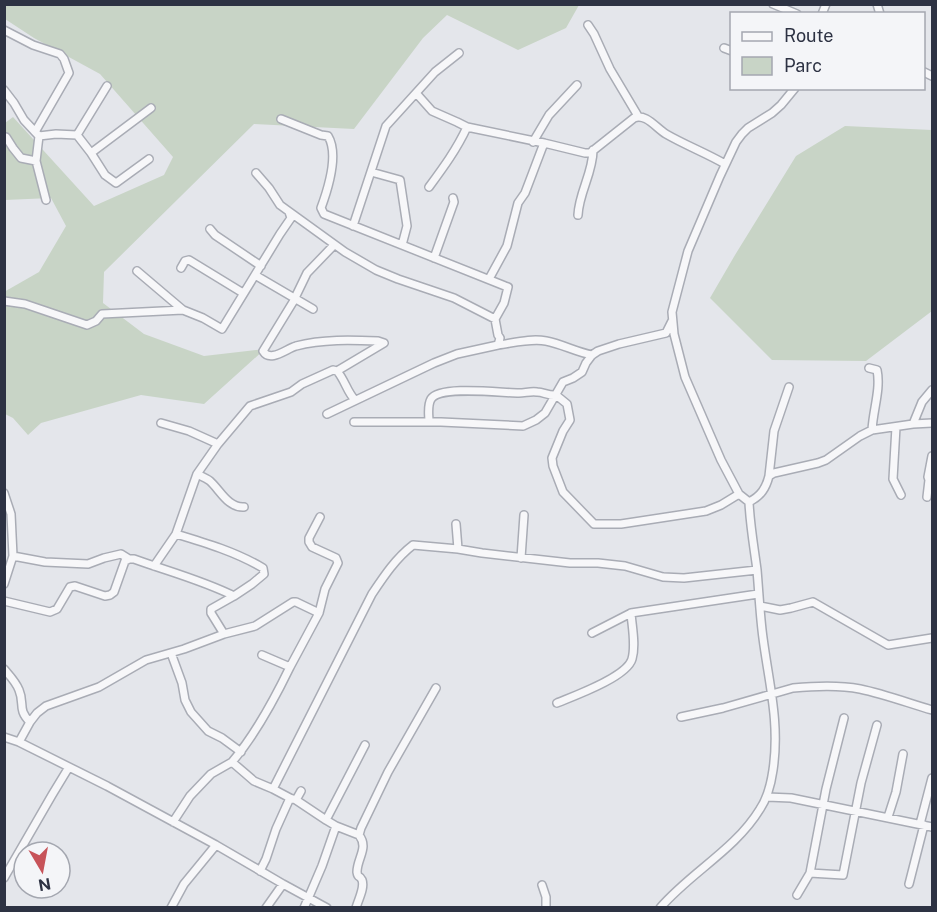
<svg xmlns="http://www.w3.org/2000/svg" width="937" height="912" viewBox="0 0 937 912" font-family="'Public Sans',sans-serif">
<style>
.green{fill:#c8d4c6}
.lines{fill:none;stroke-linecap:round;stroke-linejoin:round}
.minor-casing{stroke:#a9acb5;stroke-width:10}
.minor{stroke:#f7f7f9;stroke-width:7}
</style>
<rect width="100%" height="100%" fill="#e4e6eb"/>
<path class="green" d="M 247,4 L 249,6 L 250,4 L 579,5 L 566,28 L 518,50 L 447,15 L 423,38 L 354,129 L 254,124 L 104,272 L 103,303 L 144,334 L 204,356 L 265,349 L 204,404 L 141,395 L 41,423 L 28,435 L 13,418 L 5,414 L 4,292 L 39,272 L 66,226 L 51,198 L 5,200 L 5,123 L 13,117 L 94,206 L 164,175 L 173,157 L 100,74 L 34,38 L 5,19 L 5,5 Z
M 845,126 L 932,130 L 932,311 L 866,361 L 772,360 L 710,298 L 735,255 L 796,156 Z"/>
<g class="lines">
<g class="minor-casing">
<path id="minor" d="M 773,4 L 797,14
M 877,4 L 880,14
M 822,14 L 826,4
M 588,25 L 594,34 L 610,69 L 638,116
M 4,30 L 33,45 L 60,54 L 64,59 L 69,73 L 35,132
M 724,48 L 732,51
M 924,72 L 932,76
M 4,90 L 14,103 L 24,120 L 39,136 L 56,134 L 77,135 L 91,153 L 105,175 L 116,183 L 149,159
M 416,93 L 432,111 L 457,122 L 467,127 L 544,143
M 281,119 L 321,135 L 328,136 C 339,154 328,189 321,208 L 324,214 L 505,286 L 508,287 L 504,303 L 495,319
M 77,135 L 107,86
M 39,136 L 36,161 L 46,200
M 4,137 L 6,137 L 13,148 L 21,158 L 36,161
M 533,142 L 549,115 L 577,85
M 91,153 L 151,108
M 371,172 L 400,180 L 407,226 L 402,245
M 256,173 L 269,188 L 280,205 L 345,252 L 376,270 L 398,279 L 454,298 L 495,319 L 498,335 L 500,338 L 498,345 C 513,343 531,338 546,341 C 562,344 576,352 592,355
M 429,187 C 443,168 457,149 467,127
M 578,215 C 579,192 593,173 593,150
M 353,226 L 386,126 L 435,72 L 459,53
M 210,229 L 215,235 L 261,266
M 434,258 L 454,202 L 453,198
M 181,268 L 185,261 L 189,260 L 243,293
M 137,271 L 183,310
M 255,275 L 313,309
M 489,279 L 507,246 L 518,203 L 525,193 L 544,143 L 585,153 L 590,153 L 634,118 C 646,113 656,128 666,134 C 685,145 706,153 725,164
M 4,301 L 25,304 L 87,325 L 96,321 L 102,314 L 183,310 L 203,318 L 222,329 L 280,234 L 291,218 L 289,212
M 869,368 L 877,370 C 881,389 873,410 872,430
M 337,371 C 345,380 347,392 355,400
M 327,414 L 434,363 L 457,354 L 498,345
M 354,422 L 441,422 L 523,426 L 536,420 L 545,413 L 563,382 L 573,378 L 582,372 L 586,363 L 592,355 L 598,351 L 619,344 L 666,333 L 672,321
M 429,422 C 429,415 427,406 431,399 C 440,385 502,393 519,393 C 525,393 531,391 537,392 C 544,392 548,396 556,395 L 567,404 L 570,420 L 563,431 L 552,458 L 553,466 L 563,492 L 594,524 L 621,524 L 706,511 L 721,505 L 739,494
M 161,423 L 189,431 L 218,444
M 913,424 L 922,402 L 932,390
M 896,427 L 893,479 L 901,495
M 197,474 C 201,476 206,478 210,481 C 220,490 228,508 244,507
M 769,476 L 774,431 L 789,387
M 4,493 L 11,514 L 13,556 L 4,584
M 927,497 L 929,480 L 928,477 L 932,456
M 749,502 C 761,496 766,488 769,476 L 774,473 L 818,463 L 826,460 L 860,436 L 872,430 L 913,424 L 932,423
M 456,524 L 458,549
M 13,556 L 45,562 L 88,564 L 104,558 L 121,554 L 129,559
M 521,558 L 524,515
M 154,566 L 176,534
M 4,601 L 50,612 L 57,609 L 70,587 L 75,586 L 105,596 L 110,595 L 114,592 L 125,561 L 129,559 L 134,559 C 167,571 202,580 234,596 L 252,584 L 264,574 L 263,568 C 236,552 206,543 176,534 L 197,474 L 218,444 L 250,406 L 291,392 L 302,384 L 333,370 L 337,371 L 384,343 L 378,341 C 351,340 323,339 296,346 C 286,349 270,363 263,351 L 293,302 L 307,273 L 334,245
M 760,606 L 780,610 L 791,608 L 813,602 L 888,645 L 932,638
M 592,633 L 631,613 L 758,594
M 224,634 L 255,626 L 293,602 L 296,602 L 319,613
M 171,653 L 182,683 L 185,700 L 191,712 L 208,731 L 222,738 L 241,752
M 262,655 L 290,667 L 319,613 L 325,589 L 338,563 L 336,558 L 312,547 L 309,542 L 309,538 L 320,517
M 4,669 C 10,676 16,682 19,690 C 25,704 17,709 30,722
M 557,703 C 574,696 627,677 632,659 C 636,645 632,627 631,613
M 681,717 L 723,708 L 793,688 C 814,686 840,685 860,689 C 884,694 908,703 932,710
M 4,737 L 19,742 L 107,786 L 216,845 L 283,884 L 327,908
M 19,742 L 30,722 L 37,713 L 46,706 L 99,687 L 146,660 L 184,649 L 224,634 L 211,613 L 211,609 L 234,596
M 273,789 L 254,781 L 232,762 C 256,734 274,700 290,667
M 301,791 L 296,800 L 326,820
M 767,797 L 791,798 L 932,827
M 290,798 L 273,789 L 372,594 C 384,576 396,558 413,545 L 458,549 L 482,553 L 570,563 L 598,563 L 625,566 L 663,577 L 684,578 L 757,570
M 888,817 L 896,792 L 903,754
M 173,822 L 190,796 L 211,774 L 232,762
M 920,824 L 932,778
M 336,826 L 359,835 L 361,828 L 388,772 L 436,688
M 260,871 L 266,859 L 276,829 L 290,798 L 296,800
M 810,873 L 843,875 L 861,783 L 877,725
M 4,878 L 52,795 L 69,767
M 909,884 L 924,825
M 542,885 L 546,897 L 546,908
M 797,895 L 810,873 L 826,789 L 844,718
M 171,908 L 184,884 L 216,845
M 266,908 L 283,884
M 304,908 L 322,866 L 336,826 L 326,820 L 365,745
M 356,908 C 358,900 365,888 362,880 C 359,874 358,879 357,872 C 357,858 369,848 359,835
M 660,908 C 691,872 735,850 760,809 C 768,797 771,784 773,770 C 780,723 769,684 763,638 C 760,616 759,593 757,570 C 754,547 750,525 749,502 L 739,494 L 721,460 L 685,377 L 674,334 L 672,312 L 688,251 L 720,176 L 736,142 L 742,134 L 748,128 L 772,113 L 781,105 L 795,88"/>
</g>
<use href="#minor" class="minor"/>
</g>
<rect width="937" height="912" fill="none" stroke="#2d3243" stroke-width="12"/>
<rect x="730" y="12" width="195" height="78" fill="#f4f5f8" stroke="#a4a7b0" stroke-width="1.5"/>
<rect x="742" y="32" width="30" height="9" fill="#f7f7f9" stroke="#a4a7b0" stroke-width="1.5"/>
<text x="784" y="42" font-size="18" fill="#2d3243">Route</text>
<rect x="742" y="57" width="30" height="18" fill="#c8d4c6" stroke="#a4a7b0" stroke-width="1.5"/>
<text x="784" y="72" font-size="18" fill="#2d3243">Parc</text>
<g transform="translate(42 870) rotate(170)"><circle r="28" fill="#f4f5f8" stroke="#a4a7b0" stroke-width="1.5"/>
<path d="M0-4.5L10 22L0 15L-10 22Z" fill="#c75359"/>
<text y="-9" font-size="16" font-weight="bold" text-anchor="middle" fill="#2d3243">N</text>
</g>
</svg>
